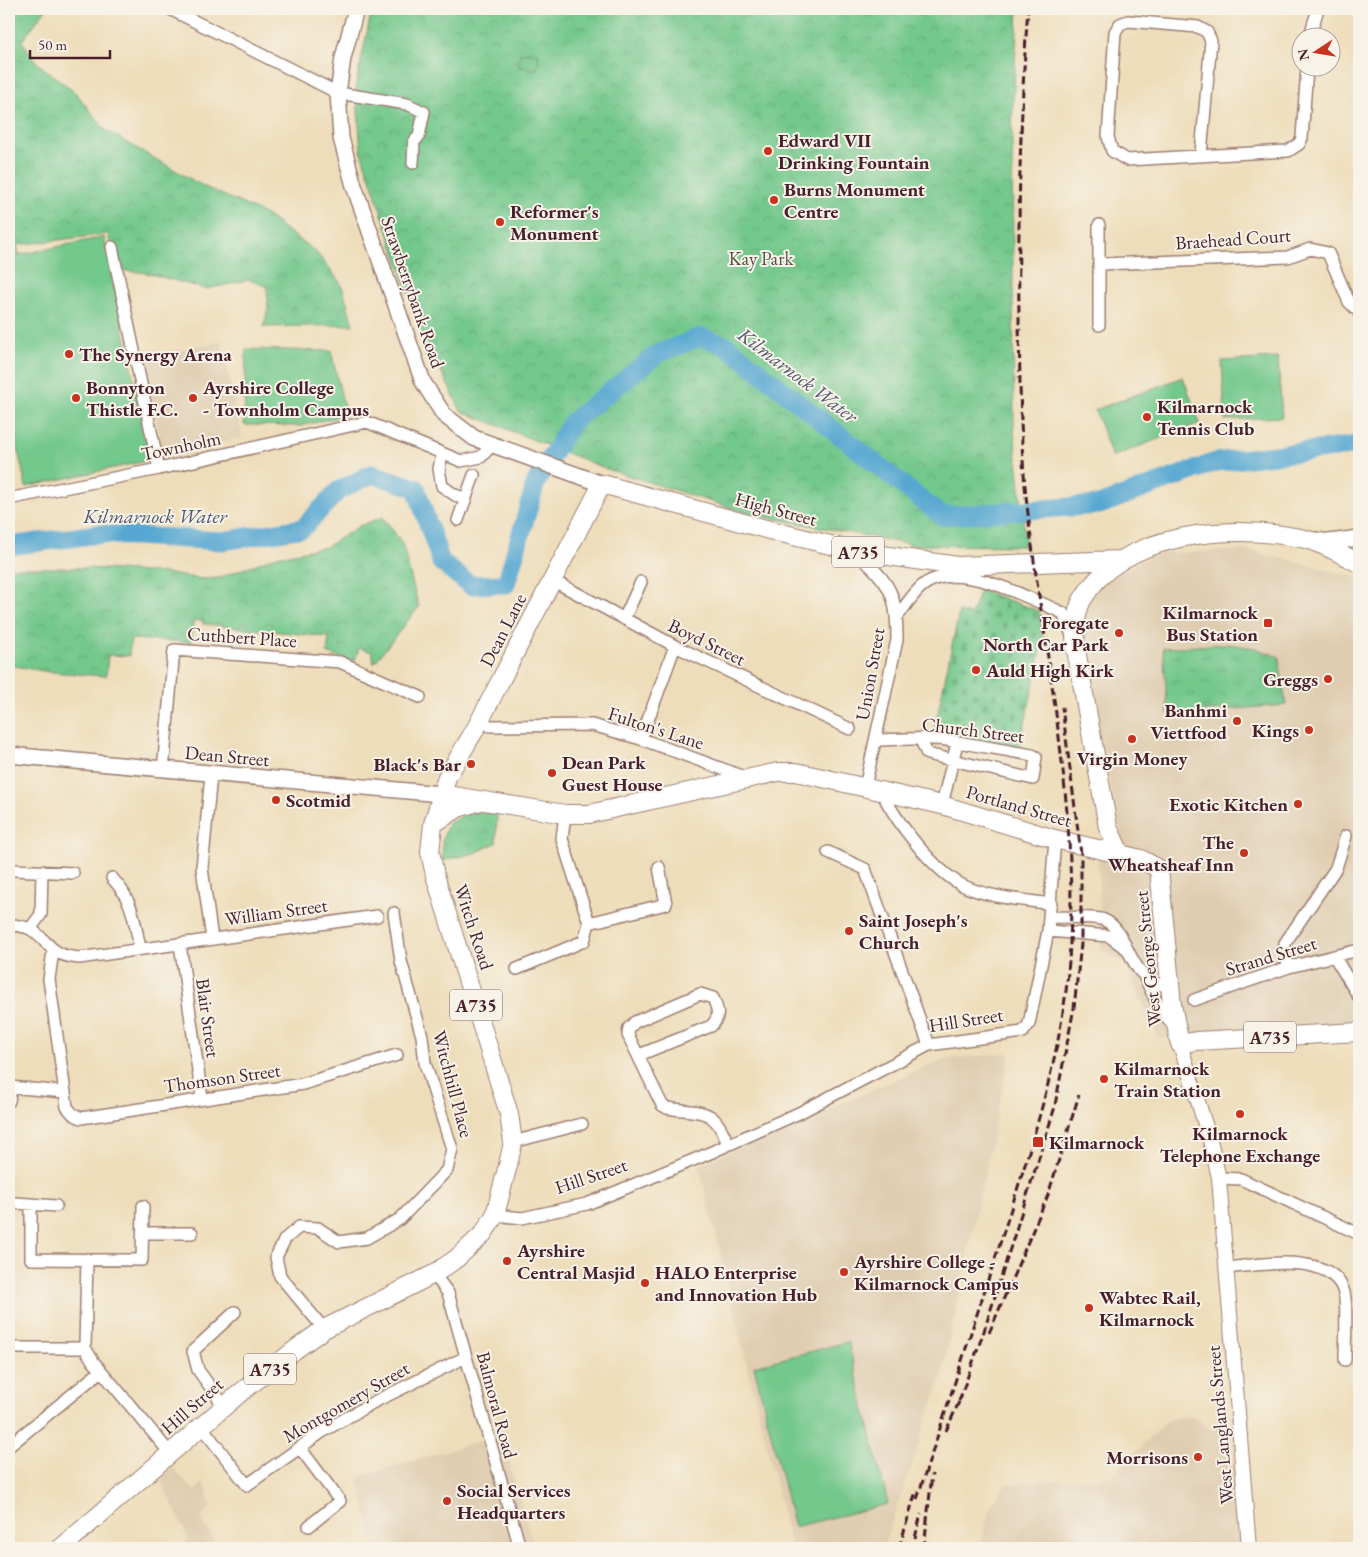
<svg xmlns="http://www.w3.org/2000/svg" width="1368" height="1557" viewBox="0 0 1368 1557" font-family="'EB Garamond',serif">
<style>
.built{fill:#e0cdb1}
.grass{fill:url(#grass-tufts);stroke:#5e745c}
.cemetery{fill:url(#cemetery-stones);stroke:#5e745c}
.park{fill:url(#park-crowns);stroke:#5e745c}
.pitch{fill:#73c88c;stroke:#5e745c}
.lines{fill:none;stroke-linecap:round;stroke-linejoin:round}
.river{stroke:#57a7d1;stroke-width:19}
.minor-casing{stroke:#9c7e72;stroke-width:14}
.tertiary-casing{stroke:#9c7e72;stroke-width:16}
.secondary-casing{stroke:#9c7e72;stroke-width:18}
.primary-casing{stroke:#9c7e72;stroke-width:20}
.minor{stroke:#fff;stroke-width:11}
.tertiary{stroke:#fff;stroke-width:14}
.secondary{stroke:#fff;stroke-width:15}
.primary{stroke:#fff;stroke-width:18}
.rail{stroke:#4a1f2b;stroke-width:3;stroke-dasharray:8 4;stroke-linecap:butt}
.poi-dot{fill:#c8321e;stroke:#f7f3e8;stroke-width:2}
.labels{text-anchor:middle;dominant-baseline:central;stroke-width:4;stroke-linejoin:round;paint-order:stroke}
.shield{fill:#f7f3e8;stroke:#7e5f64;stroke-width:1}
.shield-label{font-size:18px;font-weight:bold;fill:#4a1f2b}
.poi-label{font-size:19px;font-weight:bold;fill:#4a1f2b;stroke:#f7f3e8;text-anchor:start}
.street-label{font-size:19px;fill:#4a1f2b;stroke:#f7f3e8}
.park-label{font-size:19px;fill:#565248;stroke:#f7f3e8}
.water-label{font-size:20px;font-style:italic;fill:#4f556d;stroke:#f7f3e8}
</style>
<defs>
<pattern id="grass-tufts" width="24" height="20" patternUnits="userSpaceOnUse" patternTransform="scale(1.25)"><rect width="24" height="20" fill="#73c88c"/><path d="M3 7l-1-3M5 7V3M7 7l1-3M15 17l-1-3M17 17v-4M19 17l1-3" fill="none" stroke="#65ab79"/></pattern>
<pattern id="cemetery-stones" width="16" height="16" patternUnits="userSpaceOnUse" patternTransform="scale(1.25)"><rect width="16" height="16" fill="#73c88c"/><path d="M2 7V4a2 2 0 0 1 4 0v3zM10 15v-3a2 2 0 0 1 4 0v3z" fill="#65ab79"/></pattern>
<pattern id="park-crowns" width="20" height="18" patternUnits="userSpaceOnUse" patternTransform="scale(1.25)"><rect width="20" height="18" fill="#73c88c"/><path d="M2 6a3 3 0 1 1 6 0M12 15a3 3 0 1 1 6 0" fill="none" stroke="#65ab79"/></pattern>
</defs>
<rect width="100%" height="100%" fill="#f7f3e8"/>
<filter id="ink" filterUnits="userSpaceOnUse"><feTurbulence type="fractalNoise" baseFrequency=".02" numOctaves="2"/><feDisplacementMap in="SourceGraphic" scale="10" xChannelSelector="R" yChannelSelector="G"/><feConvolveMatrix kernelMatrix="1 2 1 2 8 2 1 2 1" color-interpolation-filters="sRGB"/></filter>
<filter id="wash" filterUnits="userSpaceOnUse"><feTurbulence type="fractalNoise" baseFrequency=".0096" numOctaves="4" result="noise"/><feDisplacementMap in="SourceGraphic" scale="20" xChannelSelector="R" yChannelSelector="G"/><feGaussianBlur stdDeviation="1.12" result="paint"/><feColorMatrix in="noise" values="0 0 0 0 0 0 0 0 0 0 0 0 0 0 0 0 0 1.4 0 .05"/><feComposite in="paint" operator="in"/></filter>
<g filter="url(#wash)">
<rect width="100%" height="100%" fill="#eeddba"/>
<path class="built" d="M 221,341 L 242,437 L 163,456 L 144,359 Z
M 1249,550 L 1359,578 L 1359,1038 L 1158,1038 L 1125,964 L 1101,949 L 1098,861 L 1123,843 L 1103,753 L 1080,624 L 1092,591 L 1135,564 L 1162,553 Z
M 1010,1053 L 941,1379 L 883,1548 L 791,1548 L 699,1165 L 944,1059 Z
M 1188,1416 L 1197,1419 L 1210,1429 L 1228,1426 L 1235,1482 L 1239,1548 L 978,1548 L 993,1502 L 1006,1484 L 1110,1477 L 1169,1419 Z
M 501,1435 L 534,1548 L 375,1548 L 358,1477 Z
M 173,1467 L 194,1491 L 204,1482 L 211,1506 L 202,1516 L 205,1526 L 219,1548 L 179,1548 L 189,1540 L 160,1479 Z"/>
<path class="grass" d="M 1228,644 L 1255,648 L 1279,657 L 1286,705 L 1168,714 L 1163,648 Z
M 469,812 L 497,813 L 496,843 L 475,853 L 443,861 L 442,841 L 448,824 Z"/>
<path class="cemetery" d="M 980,590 L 1039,611 L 1043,642 L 1019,750 L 933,736 L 959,612 L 971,615 Z"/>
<path class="park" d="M 9,9 L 46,9 L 22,41 L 37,63 L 76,93 L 105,130 L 203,186 L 263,213 L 316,252 L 342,285 L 353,325 L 264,327 L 268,308 L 267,286 L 249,280 L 206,289 L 147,273 L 117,270 L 108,234 L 17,245 L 24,269 L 9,284 Z
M 372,9 L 1018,9 L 1012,125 L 1014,430 L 1026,546 L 914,545 L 750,514 L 607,469 L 461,411 L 422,333 L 361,152 L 356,84 Z
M 383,517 L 402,543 L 419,607 L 374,663 L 372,652 L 359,648 L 355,660 L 349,661 L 327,653 L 329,637 L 203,624 L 203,620 L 193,621 L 192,642 L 131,639 L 129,656 L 108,655 L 106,676 L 49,672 L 9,665 L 9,571 L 12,568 L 89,568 L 163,573 L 202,579 L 219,578 L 277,556 L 326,547 L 359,526 Z"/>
<path class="pitch" d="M 520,52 L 539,54 L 537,69 L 519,67 Z
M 104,237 L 151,460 L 26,487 L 9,408 L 9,299 L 14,298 L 9,275 L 9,257 Z
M 246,349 L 331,351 L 346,415 L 300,426 L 244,425 Z
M 1278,358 L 1282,417 L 1225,420 L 1222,361 Z
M 1183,377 L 1200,423 L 1112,457 L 1095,410 Z
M 848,1342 L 888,1504 L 794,1527 L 754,1366 Z"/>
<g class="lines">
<path class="river" d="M 9,546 L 98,534 L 223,541 L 303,528 L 338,491 L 372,474 L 416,488 L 441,562 L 470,585 L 506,584 L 536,482 L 572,422 L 657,354 L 701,337 L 727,346 L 942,516 L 1099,505 L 1216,462 L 1359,445"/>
</g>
</g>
<g filter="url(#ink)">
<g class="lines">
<g class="minor-casing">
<path id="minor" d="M 170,9 L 338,93 L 407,104 L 424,112 L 419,136 L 414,142 L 413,163
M 1309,38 L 1318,9
M 1201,154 L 1211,41 L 1207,32 L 1198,27 L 1128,21 L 1120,24 L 1115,32 L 1108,137 L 1112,151 L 1127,160 L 1288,151 L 1299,144 L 1302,138 L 1307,68
M 112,247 L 159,469
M 1101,264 L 1288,257 L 1310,249 L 1328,253 L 1349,302 L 1359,312
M 1099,325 L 1099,225
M 442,454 L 439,469 L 442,486 L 455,495 L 466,499
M 13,498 L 159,469 L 367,422 L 461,461 L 481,457 L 492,445
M 458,520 L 474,475
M 856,552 C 890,584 897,592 897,640 L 865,787
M 552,580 L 675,646 L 850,729
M 897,617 C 904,608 912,595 921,587 C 955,557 1028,598 1063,613 L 1073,638
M 624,619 L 641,582
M 490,726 L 592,725 L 641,739 L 747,778
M 641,739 L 675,646
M 876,740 C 901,740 929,736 953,741 C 978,746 1006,750 1032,755 L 1036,757 L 1033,779 L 927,754 L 921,740
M 163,770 L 174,650 L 340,662 L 420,697
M 211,775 L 202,868 L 212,939
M 881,790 C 895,821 931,867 960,884 C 983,897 1025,900 1051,904
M 942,805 L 957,743
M 828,852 L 865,869 L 929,1045
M 14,870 L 73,873
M 112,878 C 133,900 134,919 140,948
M 1049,917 C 1062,918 1094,916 1104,920 C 1129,930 1128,979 1162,985 L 1170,981
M 589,923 L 666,904 L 659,867
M 9,924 C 16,926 27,926 32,930 C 52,945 50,955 79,958 L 377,916
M 31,928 L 41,914 L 42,871
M 1048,931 L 1109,936 L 1124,947
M 180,944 L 202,1098
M 53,951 L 49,979 L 67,1107 L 73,1114 L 81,1118 L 303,1084 L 397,1055
M 1334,956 L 1359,997
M 1289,967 L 1284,953 L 1285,943 L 1336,868 L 1346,836
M 517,969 L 584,941 L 589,923 L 562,839 L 565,814
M 1145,978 L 1160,1009 L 1174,1026
M 1194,1000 L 1289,967 L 1359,950
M 639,1055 L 711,1026 C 721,1016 718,1010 713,998 L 700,994 L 635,1022 L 629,1028 L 628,1035 L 662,1105 L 667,1108 C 704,1114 713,1106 728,1144
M 9,1087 L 65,1092
M 9,1101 L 11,1088
M 513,1142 L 582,1124
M 1219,1178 L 1241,1179 L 1359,1234
M 16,1203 L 56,1206
M 31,1204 L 31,1259 L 142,1260 L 143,1206
M 495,1215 L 522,1218 L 587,1204 L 703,1156 L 799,1113 L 929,1045 L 1023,1032 L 1029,1024 L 1048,931 L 1055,839
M 143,1233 L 192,1233
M 87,1259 L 85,1348 L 93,1361 L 170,1453
M 1226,1268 C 1258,1265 1339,1249 1345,1298 C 1347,1318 1345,1340 1345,1360
M 434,1274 L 448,1293 L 520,1548
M 324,1329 L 280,1276 L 276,1257 L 285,1239 L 299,1227 L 318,1228 L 339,1242 L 367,1238 L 400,1219 L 447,1170 L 452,1149 L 425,1063 L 422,1036 L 401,961 L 394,913
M 9,1348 L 85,1348
M 224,1406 L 198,1370 L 193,1351 L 235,1312
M 201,1426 L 247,1485 L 322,1432 L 374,1402 L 466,1357
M 9,1446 L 101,1371
M 300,1448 L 340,1501 L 309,1526"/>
</g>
<g class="tertiary-casing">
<path id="tertiary" d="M 1180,1044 L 1210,1140 L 1219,1178 L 1249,1548"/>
</g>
<g class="secondary-casing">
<path id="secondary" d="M 356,9 L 343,58 L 338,93 L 341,138 L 354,186 L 423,382 L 444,415 L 474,438 L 602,484
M 1315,540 L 1330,542 L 1359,538
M 9,755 L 441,794"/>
</g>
<g class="primary-casing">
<path id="primary" d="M 441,794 L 565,814 L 589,814 L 778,772 L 796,772 L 942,805 L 1055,839 L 1141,859 L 1159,869 L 1172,1005 L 1180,1044 L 1196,1041 L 1359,1032
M 433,824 L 458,808 L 478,802
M 1121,855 L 1108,827 L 1075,644 C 1076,629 1075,613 1082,600 C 1122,531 1231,524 1300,538 C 1321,542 1340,554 1359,563
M 61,1548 L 240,1393 L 296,1349 L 324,1329 L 434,1274 L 456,1259 L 483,1234 L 495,1215 L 508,1165 L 513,1142 L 509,1114 L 435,875 L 430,852 L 433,824 L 447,777 L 476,728 L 602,484 L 773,531 L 855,551 L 957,566 L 1121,560"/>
</g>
<use href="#minor" class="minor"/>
<use href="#tertiary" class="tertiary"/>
<use href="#secondary" class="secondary"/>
<use href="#primary" class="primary"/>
<path class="rail" d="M 989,1333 L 1048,1195 L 1079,1095
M 959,1401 L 984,1331 L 1054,1110 L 1074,1008 L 1081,944 L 1081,854 L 1062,707
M 946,1431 L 962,1395
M 917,1499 C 946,1410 975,1320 1004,1231 C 1034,1136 1066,1043 1070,943 C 1077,793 1042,644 1026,496 C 1020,438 1020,379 1019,321 C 1018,217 1020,113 1028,9
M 915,1538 L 921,1514
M 899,1548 L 916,1491
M 924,1548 L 932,1474"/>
</g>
</g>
<g class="poi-dot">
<circle cx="768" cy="151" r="5"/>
<circle cx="774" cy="200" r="5"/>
<circle cx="500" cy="222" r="5"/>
<circle cx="69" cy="354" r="5"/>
<circle cx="76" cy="398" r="5"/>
<circle cx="193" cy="398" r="5"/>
<circle cx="1147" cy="417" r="5"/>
<rect x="1263" y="618" width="10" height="10" rx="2.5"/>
<circle cx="1119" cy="633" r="5"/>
<circle cx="976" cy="670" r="5"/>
<circle cx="1328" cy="679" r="5"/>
<circle cx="1237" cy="721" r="5"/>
<circle cx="1309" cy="730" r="5"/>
<circle cx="1132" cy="739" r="5"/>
<circle cx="471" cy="764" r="5"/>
<circle cx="552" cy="773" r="5"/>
<circle cx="276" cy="800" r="5"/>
<circle cx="1298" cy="804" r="5"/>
<circle cx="1244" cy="853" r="5"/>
<circle cx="849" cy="931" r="5"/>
<circle cx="1104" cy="1079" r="5"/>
<circle cx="1240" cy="1114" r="5"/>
<rect x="1032" y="1136" width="12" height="12" rx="2.5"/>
<circle cx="507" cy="1261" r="5"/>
<circle cx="844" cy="1272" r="5"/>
<circle cx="645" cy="1283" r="5"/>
<circle cx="1089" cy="1308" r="5"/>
<circle cx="1198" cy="1457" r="5"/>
<circle cx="447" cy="1501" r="5"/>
</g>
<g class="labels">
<g class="shield">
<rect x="832" y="536.5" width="52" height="31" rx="4"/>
<rect x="450" y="989.5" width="52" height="31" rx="4"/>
<rect x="1244" y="1021.5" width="52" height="31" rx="4"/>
<rect x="244" y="1353.5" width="52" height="31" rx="4"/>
</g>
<g class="shield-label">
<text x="858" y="552">A735</text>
<text x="476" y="1005">A735</text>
<text x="1270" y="1037">A735</text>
<text x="270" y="1369">A735</text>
</g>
<g class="poi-label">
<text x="778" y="140">Edward VII<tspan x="778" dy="22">Drinking Fountain</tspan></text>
<text x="784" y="189">Burns Monument<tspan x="784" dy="22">Centre</tspan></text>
<text x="510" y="211">Reformer's<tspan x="510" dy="22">Monument</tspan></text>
<text x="79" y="354">The Synergy Arena</text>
<text x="86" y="387">Bonnyton<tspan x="86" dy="22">Thistle F.C.</tspan></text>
<text x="203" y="387">Ayrshire College<tspan x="203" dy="22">- Townholm Campus</tspan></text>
<text x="1157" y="406">Kilmarnock<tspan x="1157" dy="22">Tennis Club</tspan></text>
<text x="1258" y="612" text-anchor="end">Kilmarnock<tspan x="1258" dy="22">Bus Station</tspan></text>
<text x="1109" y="622" text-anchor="end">Foregate<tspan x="1109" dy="22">North Car Park</tspan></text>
<text x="986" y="670">Auld High Kirk</text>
<text x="1318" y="679" text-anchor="end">Greggs</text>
<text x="1227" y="710" text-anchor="end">Banhmi<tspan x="1227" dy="22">Viettfood</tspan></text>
<text x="1299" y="730" text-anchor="end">Kings</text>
<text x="1132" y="758" text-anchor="middle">Virgin Money</text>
<text x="562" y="762">Dean Park<tspan x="562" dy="22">Guest House</tspan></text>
<text x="461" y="764" text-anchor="end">Black's Bar</text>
<text x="286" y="800">Scotmid</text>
<text x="1288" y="804" text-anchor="end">Exotic Kitchen</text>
<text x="1234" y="842" text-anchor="end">The<tspan x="1234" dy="22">Wheatsheaf Inn</tspan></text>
<text x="859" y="920">Saint Joseph's<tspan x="859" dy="22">Church</tspan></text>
<text x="1114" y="1068">Kilmarnock<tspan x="1114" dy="22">Train Station</tspan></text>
<text x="1240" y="1133" text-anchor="middle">Kilmarnock<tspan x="1240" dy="22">Telephone Exchange</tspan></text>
<text x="1049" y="1142">Kilmarnock</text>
<text x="517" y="1250">Ayrshire<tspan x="517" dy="22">Central Masjid</tspan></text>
<text x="854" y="1261">Ayrshire College -<tspan x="854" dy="22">Kilmarnock Campus</tspan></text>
<text x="655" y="1272">HALO Enterprise<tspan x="655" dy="22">and Innovation Hub</tspan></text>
<text x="1099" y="1297">Wabtec Rail,<tspan x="1099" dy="22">Kilmarnock</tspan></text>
<text x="1188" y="1457" text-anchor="end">Morrisons</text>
<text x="457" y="1490">Social Services<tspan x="457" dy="22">Headquarters</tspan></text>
</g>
<g class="street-label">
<text transform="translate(1233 239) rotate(-4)">Braehead Court</text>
<text transform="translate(413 292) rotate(71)">Strawberrybank Road</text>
<text transform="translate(181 446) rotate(-12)">Townholm</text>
<text transform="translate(776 509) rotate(15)">High Street</text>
<text transform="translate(503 630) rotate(-63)">Dean Lane</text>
<text transform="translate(242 637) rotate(4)">Cuthbert Place</text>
<text transform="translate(707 642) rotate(26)">Boyd Street</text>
<text transform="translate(870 674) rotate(-80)">Union Street</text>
<text transform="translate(656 728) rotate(18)">Fulton's Lane</text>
<text transform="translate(973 730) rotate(7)">Church Street</text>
<text transform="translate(227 756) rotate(5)">Dean Street</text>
<text transform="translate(1019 806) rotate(16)">Portland Street</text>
<text transform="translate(276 912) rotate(-8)">William Street</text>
<text transform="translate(474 927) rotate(72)">Witch Road</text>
<text transform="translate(1271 956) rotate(-17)">Strand Street</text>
<text transform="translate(1148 959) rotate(-96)">West George Street</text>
<text transform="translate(208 1018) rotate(82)">Blair Street</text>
<text transform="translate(966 1020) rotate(-9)">Hill Street</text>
<text transform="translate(222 1078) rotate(-8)">Thomson Street</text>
<text transform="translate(453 1084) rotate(75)">Witchhill Place</text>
<text transform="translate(591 1176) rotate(-19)">Hill Street</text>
<text transform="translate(346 1402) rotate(-30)">Montgomery Street</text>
<text transform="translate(497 1405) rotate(75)">Balmoral Road</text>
<text transform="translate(192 1406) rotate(-41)">Hill Street</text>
<text transform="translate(1220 1425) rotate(-95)">West Langlands Street</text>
</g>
<g class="park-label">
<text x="761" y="258">Kay Park</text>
</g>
<g class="water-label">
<text transform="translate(798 375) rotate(37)">Kilmarnock Water</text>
<text x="155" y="516">Kilmarnock Water</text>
</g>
</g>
<rect width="1368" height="1557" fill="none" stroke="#f7f3e8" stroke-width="30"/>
<g transform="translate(1316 52) rotate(258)"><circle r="24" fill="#f7f3e8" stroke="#b29e9c"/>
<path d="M0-4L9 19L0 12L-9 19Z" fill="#c8321e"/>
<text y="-8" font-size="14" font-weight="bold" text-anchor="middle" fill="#4a1f2b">N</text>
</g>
<path d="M30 50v8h80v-8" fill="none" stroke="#4a1f2b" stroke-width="2.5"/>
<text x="38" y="50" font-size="15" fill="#4a1f2b" stroke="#f7f3e8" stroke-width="4" paint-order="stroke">50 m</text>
</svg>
